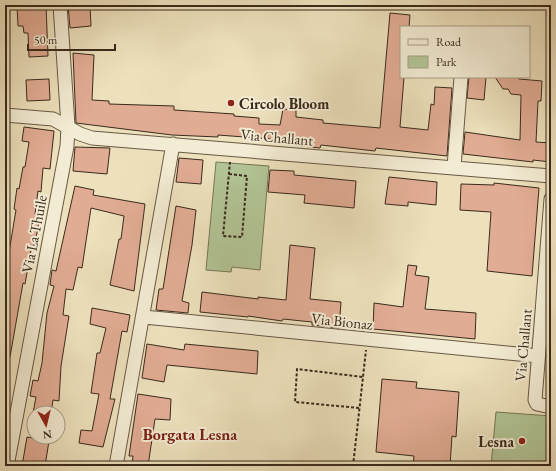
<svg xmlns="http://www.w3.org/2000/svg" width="556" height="471" viewBox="0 0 556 471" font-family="'EB Garamond',serif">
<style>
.green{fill:#b2c495;stroke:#767758}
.building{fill:#e1ac94;stroke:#3b2a1c}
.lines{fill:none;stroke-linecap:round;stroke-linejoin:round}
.minor-casing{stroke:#685844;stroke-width:15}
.path{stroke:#3b2a1c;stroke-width:2;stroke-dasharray:3 2;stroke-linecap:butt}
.minor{stroke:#f3ecd4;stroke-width:13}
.poi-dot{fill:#8f2418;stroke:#f3ecd4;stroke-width:1.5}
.labels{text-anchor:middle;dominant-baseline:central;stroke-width:4;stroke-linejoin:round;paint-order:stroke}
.poi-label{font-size:15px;font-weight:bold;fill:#3b2a1c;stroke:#f3ecd4;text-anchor:start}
.street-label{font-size:15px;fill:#3b2a1c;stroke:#f3ecd4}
.neighbourhood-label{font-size:16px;font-weight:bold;fill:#7a1f14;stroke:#f3ecd4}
</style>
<rect width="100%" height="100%" fill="#ede1bd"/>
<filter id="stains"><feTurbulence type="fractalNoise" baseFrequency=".005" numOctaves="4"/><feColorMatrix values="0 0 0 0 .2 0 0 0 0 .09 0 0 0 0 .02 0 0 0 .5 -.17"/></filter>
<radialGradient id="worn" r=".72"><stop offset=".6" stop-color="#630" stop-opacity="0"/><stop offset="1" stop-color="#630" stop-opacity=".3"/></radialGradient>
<path class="green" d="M 216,162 L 269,166 L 260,270 L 232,267 L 231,272 L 206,270 Z
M 496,412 L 551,416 L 551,466 L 491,466 Z"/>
<path class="building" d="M 17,5 L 46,5 L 48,56 L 29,57 L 28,33 L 24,33 L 23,26 L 18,26 Z
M 68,5 L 90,5 L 91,26 L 70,28 Z
M 390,13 L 410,15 L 409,27 L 401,27 L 401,77 L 404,77 L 400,127 L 428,130 L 431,104 L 434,105 L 435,87 L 452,88 L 447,156 L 376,148 L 375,151 L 321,145 L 320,148 L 294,145 L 294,142 L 271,139 L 218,135 L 218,137 L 172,135 L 76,123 L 73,53 L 94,55 L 92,100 L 109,101 L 109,104 L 174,106 L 174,110 L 234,114 L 234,116 L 259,118 L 259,124 L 280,125 L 283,109 L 296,110 L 296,117 L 323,120 L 323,123 L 380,128 Z
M 469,77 L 486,77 L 484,100 L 467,98 Z
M 495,77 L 517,77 L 519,79 L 542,81 L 541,101 L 538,101 L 536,142 L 551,143 L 551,162 L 533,160 L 533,162 L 463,154 L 465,132 L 520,140 L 521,95 L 511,94 L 508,89 L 503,89 Z
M 49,79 L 50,100 L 27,101 L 26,80 Z
M 24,127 L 54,131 L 50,169 L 43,168 L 41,192 L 38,191 L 35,214 L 40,215 L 37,233 L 33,250 L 31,250 L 25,284 L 23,283 L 10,357 L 5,356 L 5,252 L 9,252 L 16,210 L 14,209 L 17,188 L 19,189 L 23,167 L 25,167 L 29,142 L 22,141 Z
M 75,147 L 110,148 L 107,174 L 73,171 Z
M 179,158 L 203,160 L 201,184 L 176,182 Z
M 270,170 L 294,171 L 294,175 L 356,181 L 354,208 L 304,203 L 305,195 L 268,192 Z
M 389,177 L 437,182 L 436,205 L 408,202 L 408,206 L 385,204 Z
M 494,183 L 539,188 L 532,276 L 487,271 L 491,212 L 460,210 L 461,184 L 494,185 Z
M 75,186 L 94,190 L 93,195 L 145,204 L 134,291 L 110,285 L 119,239 L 121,239 L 124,216 L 91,208 L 82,268 L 78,267 L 73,290 L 66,289 L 63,315 L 69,316 L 61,366 L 59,401 L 53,400 L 51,413 L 33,413 L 36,397 L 30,396 L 33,380 L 38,381 L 42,363 L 47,313 L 54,286 L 50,285 L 52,270 L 56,271 Z
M 176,206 L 196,210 L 192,245 L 182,301 L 189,303 L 188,313 L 156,310 L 159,289 L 163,289 Z
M 290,245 L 315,248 L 310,299 L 341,302 L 339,328 L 312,325 L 312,322 L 283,319 L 282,321 L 248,316 L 248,317 L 200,312 L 202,292 L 258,299 L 258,297 L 286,300 Z
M 408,265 L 417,266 L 415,275 L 429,277 L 425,309 L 476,313 L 475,339 L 373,329 L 374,303 L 403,307 Z
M 92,308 L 130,315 L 127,332 L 122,331 L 110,399 L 115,399 L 103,447 L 79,443 L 81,430 L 92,431 L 99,394 L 91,393 L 97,353 L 100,353 L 106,328 L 90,324 Z
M 147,344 L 184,350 L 185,344 L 258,351 L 257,374 L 167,365 L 164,382 L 142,378 Z
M 382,379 L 417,382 L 416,388 L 459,392 L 456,437 L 452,436 L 450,466 L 413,466 L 414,456 L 376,452 Z
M 138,394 L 171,399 L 170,420 L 155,419 L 148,466 L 132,466 L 133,456 L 129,456 Z
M 27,437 L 49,441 L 45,466 L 22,466 Z"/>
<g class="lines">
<g class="minor-casing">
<path id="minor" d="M 5,115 L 53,119 L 80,134 L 92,138 L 551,176
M 454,167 L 461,77
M 551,199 L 535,400 L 537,404 L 551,407
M 144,317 L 538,356
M 7,466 L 67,146 L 68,126 L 60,5
M 116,466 L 173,144"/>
</g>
<path class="path" d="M 229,174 L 247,176 L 242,237 L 223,236 L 230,162
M 359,408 L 295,402 L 297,369 L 363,377
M 353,466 L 366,350"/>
<use href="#minor" class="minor"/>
</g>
<g class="poi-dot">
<circle cx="231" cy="103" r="4"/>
<circle cx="522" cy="441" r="4"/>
</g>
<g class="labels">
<g class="poi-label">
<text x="239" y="103">Circolo Bloom</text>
<text x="514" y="441" text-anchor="end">Lesna</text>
</g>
<g class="street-label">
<text transform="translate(277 137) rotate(5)">Via Challant</text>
<text transform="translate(34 234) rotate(-79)">Via La Thuile</text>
<text transform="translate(342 321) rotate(6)">Via Bionaz</text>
<text transform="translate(523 345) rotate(-85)">Via Challant</text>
</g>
<g class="neighbourhood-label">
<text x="190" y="434">Borgata Lesna</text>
</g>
</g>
<rect width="556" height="471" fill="none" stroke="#ede1bd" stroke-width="20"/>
<rect x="6" y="6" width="544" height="459" fill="none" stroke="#3b2a1c" stroke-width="2"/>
<rect x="10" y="10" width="536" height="451" fill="none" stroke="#3b2a1c"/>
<rect x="400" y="26" width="130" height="52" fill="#f3ecd4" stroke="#a99e8a"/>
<rect x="408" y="39" width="20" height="6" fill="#f3ecd4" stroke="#a99e8a"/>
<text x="436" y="46" font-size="12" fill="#3b2a1c">Road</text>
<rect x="408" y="56" width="20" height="12" fill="#b2c495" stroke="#a99e8a"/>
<text x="436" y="66" font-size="12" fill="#3b2a1c">Park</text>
<g transform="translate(46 425) rotate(172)"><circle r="19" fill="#f3ecd4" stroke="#a99e8a"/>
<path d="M0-3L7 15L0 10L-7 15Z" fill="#8f2418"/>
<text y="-6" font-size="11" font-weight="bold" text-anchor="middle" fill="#3b2a1c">N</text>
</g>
<path d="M28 44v6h87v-6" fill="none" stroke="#3b2a1c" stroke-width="2"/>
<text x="34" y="44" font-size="12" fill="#3b2a1c" stroke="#f3ecd4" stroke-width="3" paint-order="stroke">50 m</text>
<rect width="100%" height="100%" filter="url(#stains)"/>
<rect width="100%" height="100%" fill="url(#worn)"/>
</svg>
